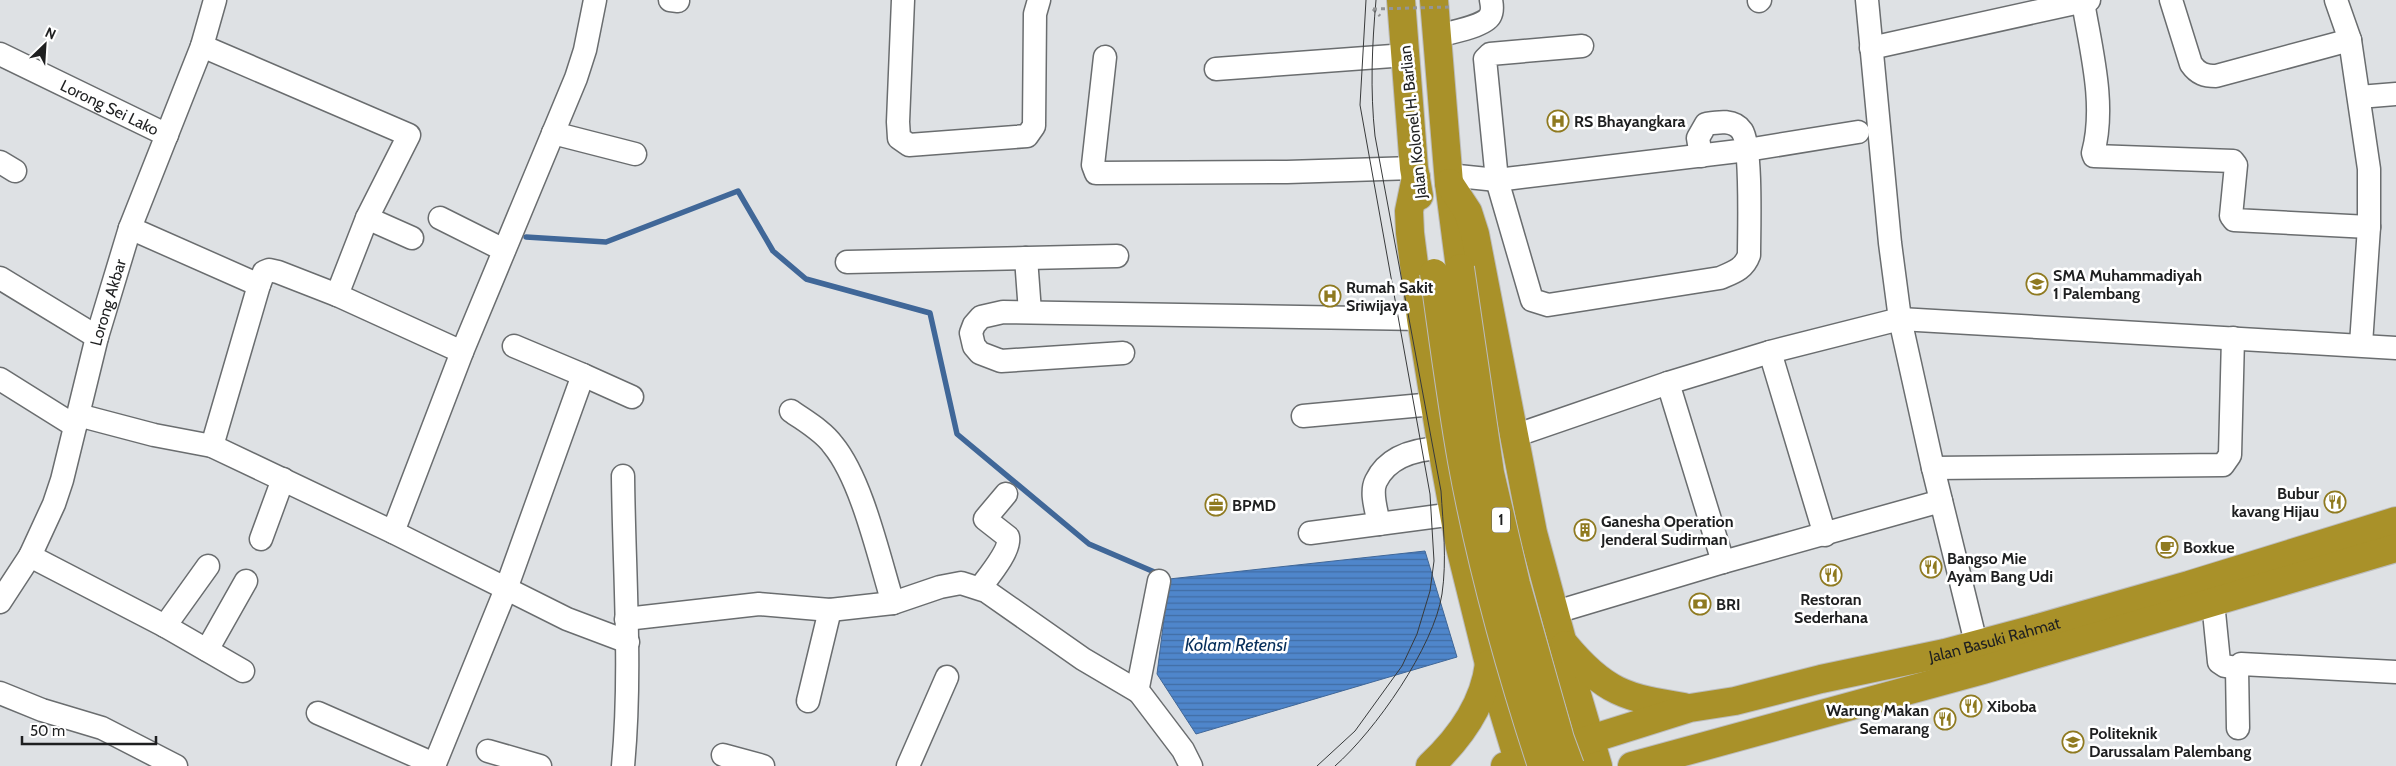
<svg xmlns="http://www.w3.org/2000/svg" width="2396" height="766" viewBox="0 0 2396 766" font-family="Cabin,sans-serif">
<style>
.water{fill:url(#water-rules);stroke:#406798}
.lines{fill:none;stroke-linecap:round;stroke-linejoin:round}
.stream{stroke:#406798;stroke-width:5.5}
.minor-casing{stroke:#6a6d6f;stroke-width:25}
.highway-casing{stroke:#bcbcbc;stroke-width:30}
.path{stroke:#939597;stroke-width:3;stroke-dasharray:4 4;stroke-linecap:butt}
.minor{stroke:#fff;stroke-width:22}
.highway{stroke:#a99129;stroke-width:28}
.tram{stroke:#383a3b;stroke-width:1}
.highway-bridge-casing{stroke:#bcbcbc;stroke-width:30;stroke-linecap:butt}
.path-bridge{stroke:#939597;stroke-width:3;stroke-dasharray:4 4;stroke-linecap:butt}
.highway-bridge{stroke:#a99129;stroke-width:28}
.labels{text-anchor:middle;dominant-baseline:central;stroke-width:5;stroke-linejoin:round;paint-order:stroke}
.shield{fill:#fff;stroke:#626263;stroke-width:1}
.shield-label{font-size:15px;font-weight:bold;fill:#1e1f20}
.street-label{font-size:16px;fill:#1e1f20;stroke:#fff}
.poi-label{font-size:16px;font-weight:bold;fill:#1e1f20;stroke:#fff;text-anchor:start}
.water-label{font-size:18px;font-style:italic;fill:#072f5b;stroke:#fff}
</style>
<defs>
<pattern id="water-rules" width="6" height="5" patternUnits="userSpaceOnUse" patternTransform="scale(1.25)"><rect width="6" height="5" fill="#4f86cb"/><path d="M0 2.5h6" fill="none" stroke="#416da4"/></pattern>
</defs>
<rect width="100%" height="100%" fill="#dee1e4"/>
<path class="water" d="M 1425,551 L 1457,657 L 1196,734 L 1157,674 L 1169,579 Z"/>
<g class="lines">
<path class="stream" d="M 526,237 L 606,242 L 738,191 L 773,251 L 806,279 L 930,313 L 957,434 L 1089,544 L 1159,574"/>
<g class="minor-casing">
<g id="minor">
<path d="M 670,0 L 678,1"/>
<path d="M 903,0 L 898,122 L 899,138 L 909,145 L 1027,136 L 1034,126 L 1035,14 L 1039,0"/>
<path d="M 1867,0 L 1890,243 L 1900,319 L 1933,468 L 1976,643"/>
<path d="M 2171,0 L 2191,64 C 2198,74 2205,76 2216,76 L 2350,40"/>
<path d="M 2336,0 L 2350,40 L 2369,169 L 2369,227 L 2361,344"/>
<path d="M 1759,1 L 1760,0"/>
<path d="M 2083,2 C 2091,50 2106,105 2093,153 L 2094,156 L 2233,161 L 2236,165 L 2231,216 L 2234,220 L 2369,227"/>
<path d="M 1437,36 C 1449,33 1485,26 1490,16 C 1493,11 1492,5 1491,0"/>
<path d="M 202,46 L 409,135 L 367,218 L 337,295"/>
<path d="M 1582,46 L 1490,54 L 1485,59 L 1497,180 L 1532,300 L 1548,305 L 1720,278 C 1734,272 1744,269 1749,255 C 1749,232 1752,146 1742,131 C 1734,119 1718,122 1706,124 L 1698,138 L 1701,156"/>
<path d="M 1871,48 L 2089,0"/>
<path id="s1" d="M 0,54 L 167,135"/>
<path d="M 1105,57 L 1093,165 L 1096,173 L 1287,172 L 1414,168"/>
<path d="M 1216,69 L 1406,55"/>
<path d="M 2359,97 L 2396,94"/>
<path d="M 553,133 L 635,154"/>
<path d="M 0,162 L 15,171"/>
<path d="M 1448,175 L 1497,180 L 1747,150 L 1858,132"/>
<path d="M 367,218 L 412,238"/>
<path d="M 440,218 L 504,250"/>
<path d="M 130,228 L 259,285 L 264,272 L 269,270 L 278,272 L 337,295 L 462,352"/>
<path d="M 1026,258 L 1030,312"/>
<path d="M 847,262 L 1117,256"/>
<path d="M 0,278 L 97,337"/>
<path d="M 1770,352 L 1825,535"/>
<path d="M 1123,353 L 1001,361 L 980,353 L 974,346 L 971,333 L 974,325 L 981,317 L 1003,312 L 1421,319"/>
<path d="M 583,375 L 632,397"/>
<path d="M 0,379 L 75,426"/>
<path d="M 1668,383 L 1723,562"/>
<path d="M 791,411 C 805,421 823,431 833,445 C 862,480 879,558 893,603"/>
<path d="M 78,415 L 154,435 L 212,446 L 393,532 L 567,619 L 628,642"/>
<path d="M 1303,416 L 1434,404"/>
<path d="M 1514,436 L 1668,383 L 1770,352 L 1900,319 L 2396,348"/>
<path d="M 212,446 L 259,285"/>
<path d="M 1933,468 L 2223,465 L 2230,455 L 2233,338"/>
<path d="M 623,476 C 624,573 632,670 623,766"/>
<path d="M 1379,524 C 1377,512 1370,493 1376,481 C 1388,456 1417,449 1442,448"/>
<path d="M 393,532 L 462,352 L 576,78 L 585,50 L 595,0"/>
<path d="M 1310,533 L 1454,514"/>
<path d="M 261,539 L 283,479"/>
<path d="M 30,556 L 165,626 L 243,671"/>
<path d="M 1159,581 L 1138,687 L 1139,692 L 1183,750 L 1191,766"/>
<path d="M 980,588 C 988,577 1011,550 1008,537 L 985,519 L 1006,494"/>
<path id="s2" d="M 0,602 L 30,556 L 54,504 L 62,480 L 97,337 L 130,228 L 202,46 L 215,0"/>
<path d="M 2213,602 L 2219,662 L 2225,666 L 2237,668"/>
<path d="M 1556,612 L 1723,562 L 1941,501"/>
<path d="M 626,619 L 759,604 L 830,610 L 893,603 L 940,587 L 961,583 L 986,591 L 1083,659 L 1139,692"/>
<path d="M 165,626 L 208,566"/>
<path d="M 207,650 L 246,581"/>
<path d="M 0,693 L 42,710 L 102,728 L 176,766"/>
<path d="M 808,701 L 830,610"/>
<path d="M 318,713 L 434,764"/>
<path d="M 2238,728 L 2237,668 L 2241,664 L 2396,672"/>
<path d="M 488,751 L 540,766"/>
<path d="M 723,755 L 763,766"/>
<path d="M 434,766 L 506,589 L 583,375 L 514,346"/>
<path d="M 908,766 L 947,677"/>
</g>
</g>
<g class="highway-casing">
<g id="highway">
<path d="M 1401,0 L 1414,168 L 1419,196"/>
<path d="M 1434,0 L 1449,183 L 1460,268"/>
<path d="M 1416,177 L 1409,211 L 1410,233 L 1421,319 L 1442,448 L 1460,547 L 1489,664 L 1520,766"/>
<path d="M 1449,183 L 1468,212 L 1475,234 L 1533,533 L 1573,681 L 1598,766"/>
<path d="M 1565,645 C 1604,692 1626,698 1684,707"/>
<path d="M 1430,766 C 1460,738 1484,705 1489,664"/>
<path id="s3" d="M 1505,766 L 1690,708 L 1735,701 L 1821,679 L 1945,653 L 2031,630 L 2189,585 L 2396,521"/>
<path d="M 1632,766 L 1983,670 L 2396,548"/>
</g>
</g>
<path class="path" d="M 1373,9 L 1380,16"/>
<use href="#minor" class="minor"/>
<use href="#highway" class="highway"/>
<path class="tram" d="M 1317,766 L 1355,731 L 1402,666 L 1417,634 L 1430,591 L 1434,561 L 1430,494 L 1360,105 L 1366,0
M 1335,766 C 1375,731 1434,647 1442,594 C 1447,560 1443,524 1441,491 L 1375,136 C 1370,90 1372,46 1376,0"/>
<g class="highway-bridge-casing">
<path id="highway-bridge" d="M 1460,268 L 1490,473 L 1516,584 L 1560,739 L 1570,766
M 1434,273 C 1443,336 1451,399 1462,461 C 1481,565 1509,666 1542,766"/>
</g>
<path class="path-bridge" d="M 1373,9 L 1451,7"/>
<use href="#highway-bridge" class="highway-bridge"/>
</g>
<defs>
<g id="hospital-ring" transform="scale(1.125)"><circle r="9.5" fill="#fff" stroke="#8f7a20" stroke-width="1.5"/><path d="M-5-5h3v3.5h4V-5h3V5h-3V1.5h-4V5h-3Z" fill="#8f7a20"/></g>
<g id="school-ring" transform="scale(1.125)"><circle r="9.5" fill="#fff" stroke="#8f7a20" stroke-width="1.5"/><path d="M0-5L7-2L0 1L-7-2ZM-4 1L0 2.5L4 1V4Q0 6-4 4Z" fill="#8f7a20"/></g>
<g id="restaurant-ring" transform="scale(1.125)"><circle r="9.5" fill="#fff" stroke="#8f7a20" stroke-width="1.5"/><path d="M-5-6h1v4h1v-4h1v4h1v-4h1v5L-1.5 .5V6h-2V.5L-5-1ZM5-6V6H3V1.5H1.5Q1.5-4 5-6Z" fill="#8f7a20"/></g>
<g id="office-ring" transform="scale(1.125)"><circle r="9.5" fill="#fff" stroke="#8f7a20" stroke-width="1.5"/><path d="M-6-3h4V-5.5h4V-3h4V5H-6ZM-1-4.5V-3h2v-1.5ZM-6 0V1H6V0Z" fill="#8f7a20"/></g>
<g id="building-ring" transform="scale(1.125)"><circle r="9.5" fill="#fff" stroke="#8f7a20" stroke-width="1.5"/><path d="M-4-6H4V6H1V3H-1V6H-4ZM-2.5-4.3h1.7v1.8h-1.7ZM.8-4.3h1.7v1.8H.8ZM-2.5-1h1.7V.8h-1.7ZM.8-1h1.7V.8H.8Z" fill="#8f7a20"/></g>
<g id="cafe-ring" transform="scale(1.125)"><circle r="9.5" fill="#fff" stroke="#8f7a20" stroke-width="1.5"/><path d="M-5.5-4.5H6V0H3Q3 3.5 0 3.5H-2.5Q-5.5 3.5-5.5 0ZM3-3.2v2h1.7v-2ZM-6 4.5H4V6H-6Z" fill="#8f7a20"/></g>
<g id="bank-ring" transform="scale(1.125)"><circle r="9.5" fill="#fff" stroke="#8f7a20" stroke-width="1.5"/><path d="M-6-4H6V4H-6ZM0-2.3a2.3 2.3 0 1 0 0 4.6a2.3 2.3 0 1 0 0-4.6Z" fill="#8f7a20"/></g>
<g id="university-ring" transform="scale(1.125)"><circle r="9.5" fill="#fff" stroke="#8f7a20" stroke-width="1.5"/><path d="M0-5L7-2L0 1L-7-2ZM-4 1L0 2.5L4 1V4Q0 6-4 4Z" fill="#8f7a20"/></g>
</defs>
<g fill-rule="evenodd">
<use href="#hospital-ring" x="1558" y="121"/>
<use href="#school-ring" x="2037" y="284"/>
<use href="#hospital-ring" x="1330" y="296"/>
<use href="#restaurant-ring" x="2335" y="502"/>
<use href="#office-ring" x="1216" y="505"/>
<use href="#building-ring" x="1585" y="530"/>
<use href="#cafe-ring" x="2167" y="547"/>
<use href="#restaurant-ring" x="1931" y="567"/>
<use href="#restaurant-ring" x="1831" y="575"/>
<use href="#bank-ring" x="1700" y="604"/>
<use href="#restaurant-ring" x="1971" y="706"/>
<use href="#restaurant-ring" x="1945" y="719"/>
<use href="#university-ring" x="2073" y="742"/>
</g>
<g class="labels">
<rect class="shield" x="1492" y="507.5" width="18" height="25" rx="4"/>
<g class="shield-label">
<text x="1501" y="520">1</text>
</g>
<g class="street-label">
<text stroke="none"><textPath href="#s1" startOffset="122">Lorong Sei Lako</textPath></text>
<text transform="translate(1413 122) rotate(-96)">Jalan Kolonel H. Barlian</text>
<text stroke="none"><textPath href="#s2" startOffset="321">Lorong Akbar</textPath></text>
<text stroke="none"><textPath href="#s3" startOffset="506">Jalan Basuki Rahmat</textPath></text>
</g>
<g class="poi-label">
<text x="1574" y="121">RS Bhayangkara</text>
<text x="2053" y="275">SMA Muhammadiyah<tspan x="2053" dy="18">1 Palembang</tspan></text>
<text x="1346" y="287">Rumah Sakit<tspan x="1346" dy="18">Sriwijaya</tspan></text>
<text x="2319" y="493" text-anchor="end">Bubur<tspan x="2319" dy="18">kavang Hijau</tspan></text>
<text x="1232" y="505">BPMD</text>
<text x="1601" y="521">Ganesha Operation<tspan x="1601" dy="18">Jenderal Sudirman</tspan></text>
<text x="2183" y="547">Boxkue</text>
<text x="1947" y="558">Bangso Mie<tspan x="1947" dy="18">Ayam Bang Udi</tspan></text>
<text x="1831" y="599" text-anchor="middle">Restoran<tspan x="1831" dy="18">Sederhana</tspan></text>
<text x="1716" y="604">BRI</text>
<text x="1987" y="706">Xiboba</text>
<text x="1929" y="710" text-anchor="end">Warung Makan<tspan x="1929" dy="18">Semarang</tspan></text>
<text x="2089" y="733">Politeknik<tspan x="2089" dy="18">Darussalam Palembang</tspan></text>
</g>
<g class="water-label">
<text x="1236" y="645">Kolam Retensi</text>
</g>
</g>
<g transform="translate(45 45) rotate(25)" stroke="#ffffff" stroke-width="4" paint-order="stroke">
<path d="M0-4L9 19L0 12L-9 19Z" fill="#1e1f20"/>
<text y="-8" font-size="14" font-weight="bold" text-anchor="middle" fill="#1e1f20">N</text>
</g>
<path d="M22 736v8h134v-8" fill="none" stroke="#1e1f20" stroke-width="2.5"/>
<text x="30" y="736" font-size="15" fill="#1e1f20" stroke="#ffffff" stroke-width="4" paint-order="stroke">50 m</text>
</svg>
